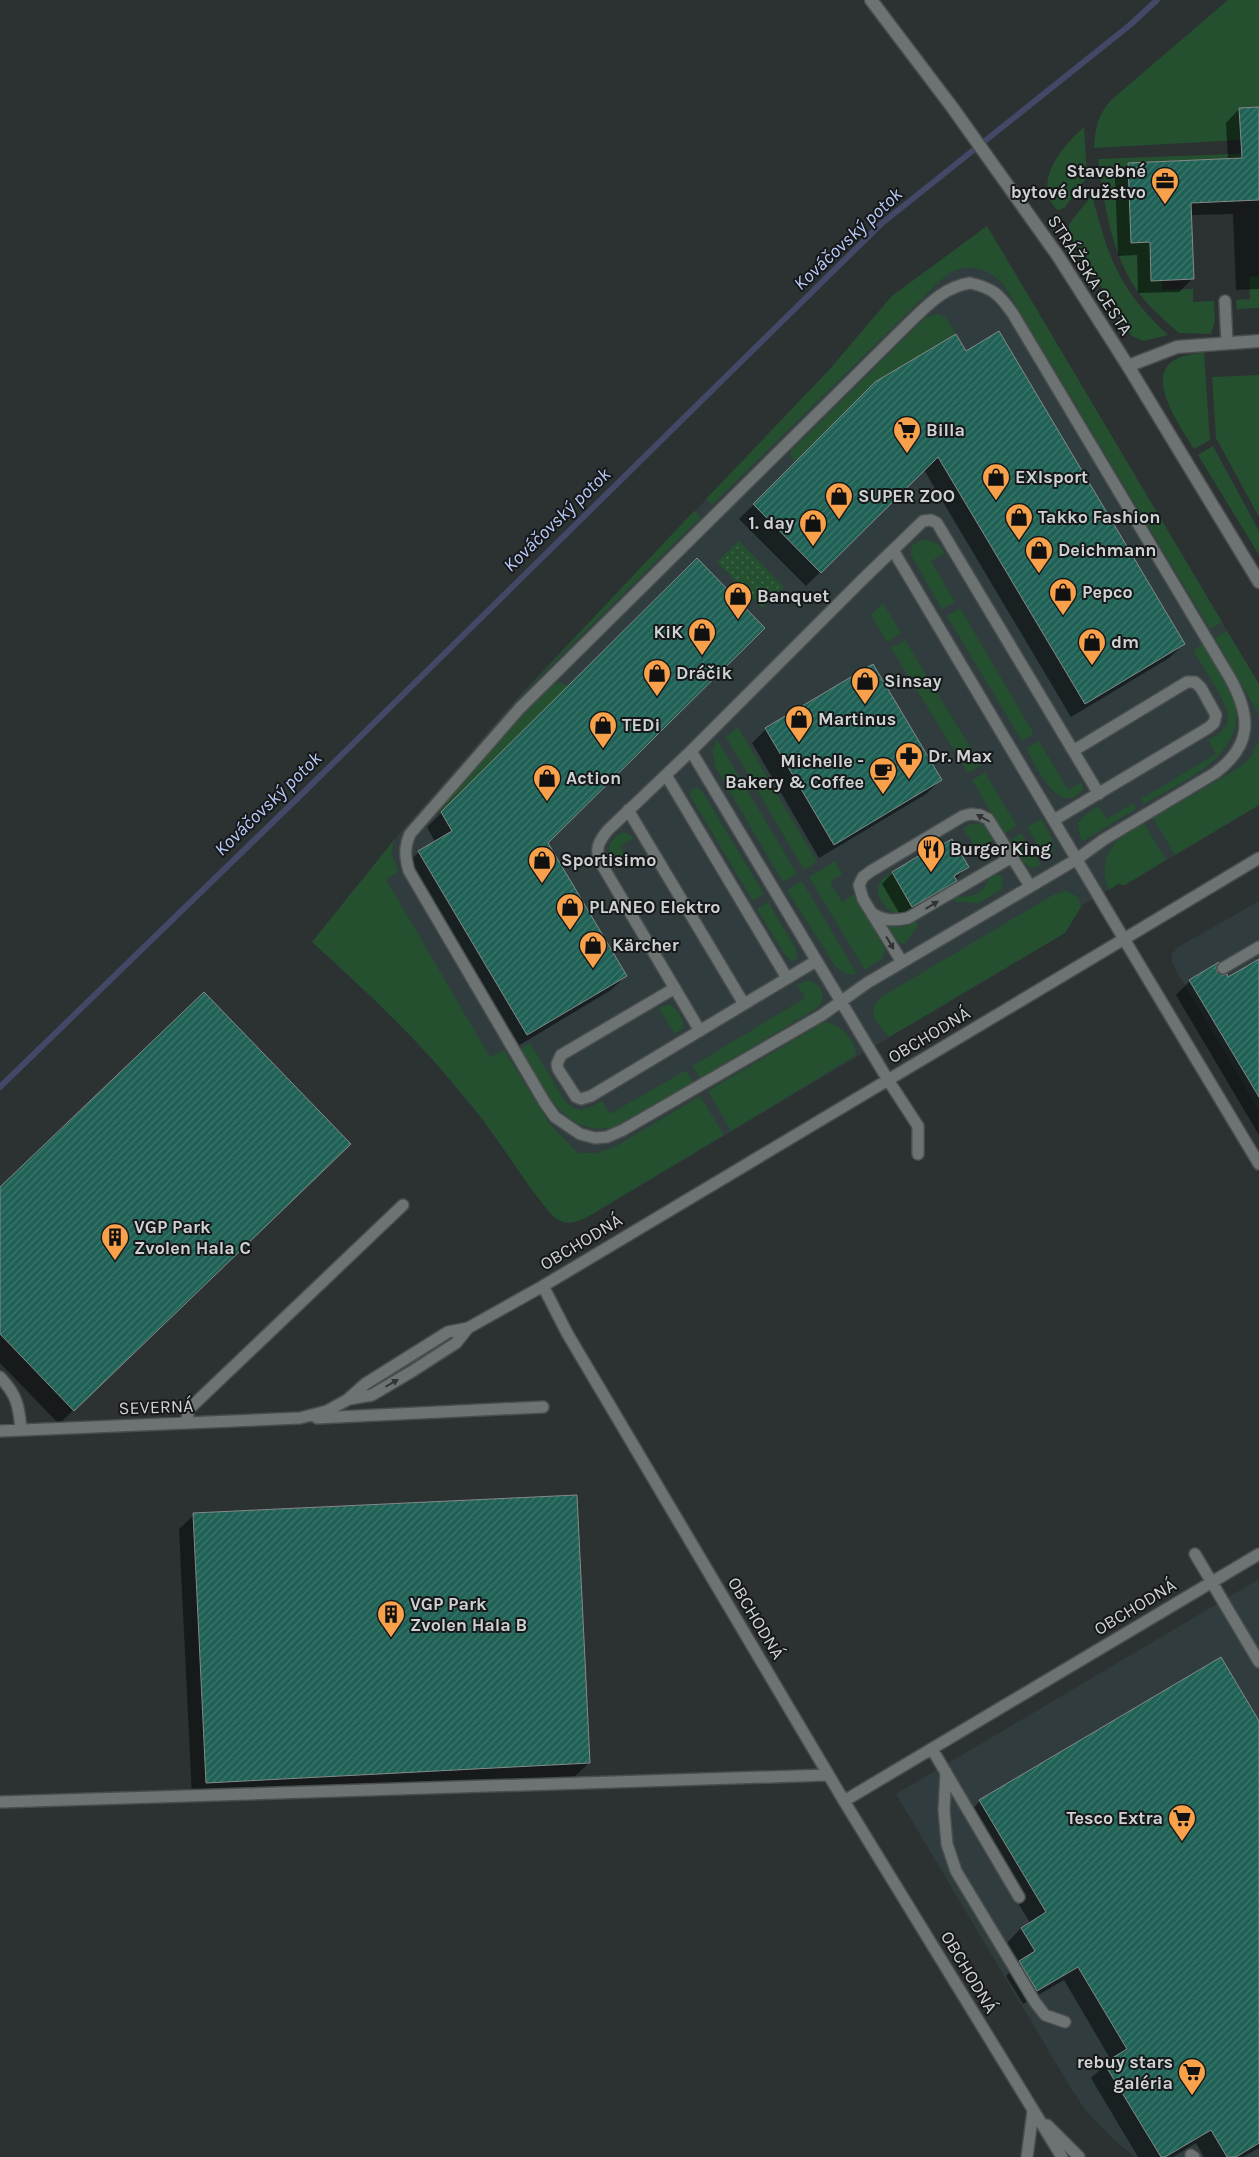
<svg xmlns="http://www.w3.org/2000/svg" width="1259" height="2157" viewBox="0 0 1259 2157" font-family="Karla,sans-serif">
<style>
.built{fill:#303c3e}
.green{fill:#245030}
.park{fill:url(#park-dots)}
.shadow{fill:#0007}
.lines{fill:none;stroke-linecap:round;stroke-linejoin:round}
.stream{stroke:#424866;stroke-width:6}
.building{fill:url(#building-hatch);stroke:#858a89}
.lane-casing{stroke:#494d4d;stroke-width:14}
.street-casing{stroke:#494d4d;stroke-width:15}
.secondary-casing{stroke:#494d4d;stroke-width:15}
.lane{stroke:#6d7273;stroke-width:11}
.street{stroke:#6d7273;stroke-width:12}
.secondary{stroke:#6d7273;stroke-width:12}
.oneway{fill:#303334}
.labels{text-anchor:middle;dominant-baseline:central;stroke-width:4;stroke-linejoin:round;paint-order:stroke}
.poi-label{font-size:18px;font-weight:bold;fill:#cfd2d3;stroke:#161819;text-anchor:start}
.street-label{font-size:18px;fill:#cfd2d3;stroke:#161819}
.water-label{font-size:19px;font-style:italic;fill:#b8caf9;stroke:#161819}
</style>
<defs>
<pattern id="park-dots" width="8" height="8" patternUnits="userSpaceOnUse" patternTransform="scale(1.25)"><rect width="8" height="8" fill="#245030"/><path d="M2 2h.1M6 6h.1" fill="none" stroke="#43684d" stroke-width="1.8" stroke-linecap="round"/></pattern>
<pattern id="building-hatch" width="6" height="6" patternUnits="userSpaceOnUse" patternTransform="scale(1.25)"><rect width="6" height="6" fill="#206156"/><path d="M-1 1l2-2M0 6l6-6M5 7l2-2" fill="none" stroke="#3f776d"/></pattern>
</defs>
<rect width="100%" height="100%" fill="#2c3132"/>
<path class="built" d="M 987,226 L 1259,684 L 1259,805 L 1125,885 L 1118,884 L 1081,906 L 1065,933 L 584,1219 L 573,1223 L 564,1223 L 555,1218 L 547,1210 L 482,1119 L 432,1059 L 394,1018 L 312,942 L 394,840 L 512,704 L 829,370 L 892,296 Z
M 1259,901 L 1259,1111 L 1177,972 L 1172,962 L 1172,954 L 1178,947 Z
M 1259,1579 L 1259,2157 L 1135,2157 L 1114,2140 L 1086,2111 L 1072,2090 L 896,1794 Z"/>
<path class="green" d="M 1228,0 L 1259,0 L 1259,107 L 1239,108 L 1241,140 L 1094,148 C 1096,126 1097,117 1111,100 Z
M 1084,127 L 1087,177 L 1065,207 L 1060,210 L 1056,209 C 1032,181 1063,146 1084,127 Z
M 1259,153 L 1259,158 L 1128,163 L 1131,243 L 1150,242 L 1151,280 L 1162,280 L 1162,290 L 1193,289 L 1193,302 L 1214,301 L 1215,320 L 1211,334 L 1179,333 C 1164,320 1148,306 1136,289 C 1111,252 1104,203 1098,159 Z
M 1092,195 C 1109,259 1118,288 1168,335 L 1143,341 L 1132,336 L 1118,318 L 1093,272 L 1069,235 L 1069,224 Z
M 987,226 L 1222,622 L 1210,629 L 1004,285 C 987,266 963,261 943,278 L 712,505 L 706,499 L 829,370 L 892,296 Z
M 1259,276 L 1259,308 L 1237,309 L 1236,300 L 1250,299 L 1249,277 Z
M 937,314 L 945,317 L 956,334 L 875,382 L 795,461 L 791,457 L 791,451 L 921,322 L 925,318 Z
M 1204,353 L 1210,440 L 1194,449 C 1173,415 1131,356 1204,353 Z
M 1259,375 L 1259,517 L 1216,438 L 1212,377 Z
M 1213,446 L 1259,531 L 1259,555 L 1198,455 Z
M 694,511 L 701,517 L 512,704 Z
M 925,539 L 938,544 L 945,553 L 931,561 L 955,602 L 942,609 L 911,555 L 912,545 Z
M 883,603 L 901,633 L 887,642 L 871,615 Z
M 960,608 L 1034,734 L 1022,741 L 947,616 Z
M 1227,631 L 1259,684 L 1259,715 L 1215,638 Z
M 905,640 L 981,765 L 968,773 L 891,648 Z
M 1203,644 C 1213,661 1226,679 1233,697 C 1252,754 1183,781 1144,804 L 1141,799 L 1216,754 L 1208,740 C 1216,735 1225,731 1228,721 C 1231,706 1201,664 1193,650 Z
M 558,682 L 568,686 L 441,812 L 439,810 L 533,704 L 551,686 Z
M 738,727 L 817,862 L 804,870 L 726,737 Z
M 717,739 L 797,874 L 783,882 L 716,768 L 712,751 Z
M 1259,739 L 1259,805 L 1175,855 L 1153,818 L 1237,769 L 1251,757 Z
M 1039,741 L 1068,790 L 1082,782 L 1083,789 C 1060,821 1035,764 1026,748 Z
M 985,773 L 1017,826 L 1004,834 L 972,780 Z
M 696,787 L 702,791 L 764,894 L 753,901 L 691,797 L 690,791 Z
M 1133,803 L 1136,809 L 1083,841 L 1081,839 L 1078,825 L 1082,817 L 1098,806 L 1107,819 Z
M 1041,819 C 1049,833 1061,847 1047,861 L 1027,827 Z
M 979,823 L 988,828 L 995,839 L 977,850 L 963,829 L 971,824 Z
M 1144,823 L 1166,860 L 1125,885 L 1118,884 L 1109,890 C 1100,874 1105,850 1120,838 C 1127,832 1136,828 1144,823 Z
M 621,833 L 627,833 L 634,838 L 620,846 L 626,856 L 613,865 C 605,852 608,840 621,833 Z
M 1021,833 L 1041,865 L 1031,868 L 1021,861 L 1009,841 Z
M 394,840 L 391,854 L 399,871 L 386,879 L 390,886 L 490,1057 L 504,1050 L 549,1123 L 578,1153 L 597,1153 L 616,1146 L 700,1096 L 724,1135 L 584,1219 C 572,1223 566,1224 555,1218 C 528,1188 507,1152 483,1120 C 433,1054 373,997 312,942 Z
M 835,861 L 842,874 L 830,882 L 842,902 L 854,894 L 885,949 L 882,959 L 865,970 L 809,877 Z
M 892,872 L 914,909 L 903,913 L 893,913 C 875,899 871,884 892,872 Z
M 995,873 L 1003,877 L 1002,889 L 979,903 L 956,902 L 953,897 C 965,897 978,897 985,886 C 988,881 989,876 995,873 Z
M 802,881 L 857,974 L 846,974 L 835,966 L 787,890 Z
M 1067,891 L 1078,897 L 1081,907 L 1065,933 L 889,1037 C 878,1024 864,1012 881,997 L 1053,895 Z
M 768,902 L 797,951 L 797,958 L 792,961 L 785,955 L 757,909 Z
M 915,920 L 918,925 L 905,944 L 899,943 L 888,929 L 890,927 L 903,927 Z
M 807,981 C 818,982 824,990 822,1001 L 817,1008 L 700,1078 L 692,1066 L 805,998 L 797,984 Z
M 669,1004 C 677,1008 684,1019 683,1028 L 675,1034 L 659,1008 Z
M 824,1022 C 841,1025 855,1038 856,1055 L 731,1131 L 708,1091 Z
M 530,1043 L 565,1101 C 578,1115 587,1109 602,1101 L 610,1114 L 686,1070 L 693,1082 L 614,1127 C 564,1139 541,1084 520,1049 Z"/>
<path class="park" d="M 739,541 L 784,587 L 762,608 L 717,562 Z"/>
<path class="shadow" d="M 1259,108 L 1259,289 L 1236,290 L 1233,214 L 1191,215 L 1193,278 L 1179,292 L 1138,293 L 1137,255 L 1118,256 L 1115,178 L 1128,164 L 1228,160 L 1226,123 L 1239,109 Z
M 966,353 L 1184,644 L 1169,658 L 1071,717 L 924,470 L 806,586 L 739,519 L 876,383 Z
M 697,560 L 546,842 L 626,976 L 611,990 L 513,1049 L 404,866 L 419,852 L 435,842 L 427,827 Z
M 766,729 L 941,780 L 926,794 L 819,858 L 752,743 Z
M 930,851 L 967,867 L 944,891 L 901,916 L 882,884 L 892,873 Z
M 1259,960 L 1259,1135 L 1176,995 L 1190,981 L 1216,973 L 1228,978 Z
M 335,1158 L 59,1424 L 0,1363 L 0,1189 Z
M 194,1515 L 589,1763 L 574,1777 L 192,1797 L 179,1529 Z
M 1259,1724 L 1259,2148 L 1243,2157 L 1204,2157 L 1196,2143 L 1173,2157 L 1138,2157 L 1091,2078 L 1111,2060 L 1064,1980 L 1023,2004 L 1006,1976 L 1019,1962 L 1007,1943 L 1021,1928 L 1030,1923 L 966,1816 L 980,1801 Z"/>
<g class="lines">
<path class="stream" d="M 0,1087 L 307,789 L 881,224 L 1130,25 L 1157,0"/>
</g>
<path class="building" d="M 1259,107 L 1259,200 L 1191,203 L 1194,279 L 1151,281 L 1150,242 L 1131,243 L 1128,163 L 1242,158 L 1239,108 Z
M 999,331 L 1185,644 L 1085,704 L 938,457 L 821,573 L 753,504 L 875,382 L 956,334 L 966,351 Z
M 697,558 L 765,628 L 548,843 L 627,976 L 527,1035 L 418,851 L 452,831 L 441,812 Z
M 873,664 L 942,780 L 834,845 L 765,728 Z
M 952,839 L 969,867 L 954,876 L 957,881 L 912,907 L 892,872 L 930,849 L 931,851 Z
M 1259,959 L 1259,1097 L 1189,980 L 1219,962 L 1216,968 L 1217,972 L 1223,975 L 1227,974 L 1228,977 Z
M 204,992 L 351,1144 L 74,1411 L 0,1334 L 0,1187 Z
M 577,1495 L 590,1763 L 206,1783 L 193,1513 Z
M 1221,1657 L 1259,1721 L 1259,2143 L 1236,2157 L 1227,2157 L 1211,2130 L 1165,2157 L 1161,2157 L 1104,2063 L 1127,2049 L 1078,1967 L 1037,1991 L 1019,1961 L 1035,1951 L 1021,1928 L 1046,1912 L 979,1800 Z"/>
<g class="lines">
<g class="lane-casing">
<path id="lane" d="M 970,283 C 993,288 1000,295 1013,314 L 1230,678 C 1251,716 1253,745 1215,773 L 1103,840 L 1077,859 L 867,983 L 822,1015 L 623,1130 L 607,1137 L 595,1138 L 580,1134 L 555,1117 L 545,1103 L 409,871 C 405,857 404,848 410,834 L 520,708 L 912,320 C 930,303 945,287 970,283 Z
M 1225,301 L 1227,343
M 893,550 L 1124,939 L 543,1286 L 567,1333 L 844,1801 L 1062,2157
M 691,751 L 888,1080 L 918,1126 L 918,1154
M 666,775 L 787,978
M 628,810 L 744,1004
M 1054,820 L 1208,728 L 1214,723 L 1216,715 L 1201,688 L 1195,682 L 1187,682 L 1073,751
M 1259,858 L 1124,939 L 1259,1164
M 872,913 C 884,921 894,921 908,918 L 1012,857
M 902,962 L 863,899 L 859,885 L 863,877 L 871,871 L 963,816 L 971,814 L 980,815 L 988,819 L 1030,886
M 1223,968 L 1259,947
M 675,988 L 561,1055 L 557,1064 L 558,1069 L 576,1097 L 581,1099 L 591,1096 L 816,961
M 700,1031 L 602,865 C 594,850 598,842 608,830 L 691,751 L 863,579 L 923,521 L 931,520 L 937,523 L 1099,794
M 0,1377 C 17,1395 19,1406 21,1430
M 349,1399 L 372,1395 L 411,1372 L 456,1343 L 468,1328
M 317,1418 L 543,1407
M 186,1423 L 189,1409 L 403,1205
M 0,1431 L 300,1418 L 327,1411 L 347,1400 L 365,1384 L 448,1332 L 468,1328 L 543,1286
M 1195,1554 L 1259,1662
M 932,1749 L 1019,1897
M 946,1772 L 944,1810 L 947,1844 L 956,1871 L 1035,2002 L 1045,2015 L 1065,2022
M 844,1801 L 1259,1554
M 0,1802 L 828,1775
M 1047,2125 L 1079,2157
M 1191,2155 L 1194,2157
M 1027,2157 L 1033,2111"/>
</g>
<g class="street-casing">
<path id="street" d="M 1128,366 L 1177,347 L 1259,341"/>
</g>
<g class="secondary-casing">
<path id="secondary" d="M 871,0 L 952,107 L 1058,256 L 1128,366 L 1259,582"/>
</g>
<use href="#lane" class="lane"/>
<use href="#street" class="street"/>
<use href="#secondary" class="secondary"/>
</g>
<defs><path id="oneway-solid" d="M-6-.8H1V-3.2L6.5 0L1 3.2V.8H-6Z" transform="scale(1.25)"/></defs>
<g class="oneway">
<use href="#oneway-solid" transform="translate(983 818) rotate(-151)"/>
<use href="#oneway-solid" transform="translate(932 905) rotate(-31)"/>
<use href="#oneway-solid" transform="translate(890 943) rotate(59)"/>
<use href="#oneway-solid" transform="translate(392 1383) rotate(-30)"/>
</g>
<defs>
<g id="office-pin" transform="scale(1.4375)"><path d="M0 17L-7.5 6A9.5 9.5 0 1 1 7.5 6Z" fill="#f8a14a" stroke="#161819"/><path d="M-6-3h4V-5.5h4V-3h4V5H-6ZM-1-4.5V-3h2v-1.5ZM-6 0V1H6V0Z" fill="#111"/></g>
<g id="supermarket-pin" transform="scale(1.4375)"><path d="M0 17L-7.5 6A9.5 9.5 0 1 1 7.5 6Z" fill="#f8a14a" stroke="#161819"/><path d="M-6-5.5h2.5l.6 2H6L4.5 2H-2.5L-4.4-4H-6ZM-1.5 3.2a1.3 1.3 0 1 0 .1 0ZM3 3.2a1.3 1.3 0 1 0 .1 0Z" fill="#111"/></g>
<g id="shop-pin" transform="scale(1.4375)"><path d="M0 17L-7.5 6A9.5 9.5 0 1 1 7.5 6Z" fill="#f8a14a" stroke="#161819"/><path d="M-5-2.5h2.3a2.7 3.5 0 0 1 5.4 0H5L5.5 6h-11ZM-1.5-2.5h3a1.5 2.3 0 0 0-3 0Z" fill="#111"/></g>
<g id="pharmacy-pin" transform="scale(1.4375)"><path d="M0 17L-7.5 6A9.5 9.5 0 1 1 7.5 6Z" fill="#f8a14a" stroke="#161819"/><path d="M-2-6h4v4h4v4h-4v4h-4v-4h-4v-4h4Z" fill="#111"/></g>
<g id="cafe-pin" transform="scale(1.4375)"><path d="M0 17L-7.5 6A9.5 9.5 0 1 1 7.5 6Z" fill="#f8a14a" stroke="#161819"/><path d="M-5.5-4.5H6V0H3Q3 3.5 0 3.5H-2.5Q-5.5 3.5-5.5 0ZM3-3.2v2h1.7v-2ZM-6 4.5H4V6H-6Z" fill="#111"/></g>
<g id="restaurant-pin" transform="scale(1.4375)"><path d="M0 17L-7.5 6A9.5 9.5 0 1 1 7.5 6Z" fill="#f8a14a" stroke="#161819"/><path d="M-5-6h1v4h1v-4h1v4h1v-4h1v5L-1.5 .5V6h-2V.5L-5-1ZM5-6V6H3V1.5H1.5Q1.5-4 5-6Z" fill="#111"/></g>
<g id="building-pin" transform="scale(1.4375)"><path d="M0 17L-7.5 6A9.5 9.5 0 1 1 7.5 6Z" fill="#f8a14a" stroke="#161819"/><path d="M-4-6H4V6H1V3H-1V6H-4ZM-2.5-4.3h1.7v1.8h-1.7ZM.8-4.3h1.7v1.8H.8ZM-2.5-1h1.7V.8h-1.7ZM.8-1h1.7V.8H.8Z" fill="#111"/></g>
</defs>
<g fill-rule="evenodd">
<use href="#office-pin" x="1165" y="181"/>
<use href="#supermarket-pin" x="907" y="430"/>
<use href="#shop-pin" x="996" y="477"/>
<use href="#shop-pin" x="839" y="496"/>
<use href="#shop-pin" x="1019" y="517"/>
<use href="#shop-pin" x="813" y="523"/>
<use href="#shop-pin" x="1039" y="550"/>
<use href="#shop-pin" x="1063" y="592"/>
<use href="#shop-pin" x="738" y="596"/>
<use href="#shop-pin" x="702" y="632"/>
<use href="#shop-pin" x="1092" y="642"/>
<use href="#shop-pin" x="657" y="673"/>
<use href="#shop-pin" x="865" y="681"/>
<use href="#shop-pin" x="799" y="719"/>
<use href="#shop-pin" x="603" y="725"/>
<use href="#pharmacy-pin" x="909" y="756"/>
<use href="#cafe-pin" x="883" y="771"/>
<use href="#shop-pin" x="547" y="778"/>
<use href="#restaurant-pin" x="931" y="849"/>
<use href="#shop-pin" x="542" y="860"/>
<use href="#shop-pin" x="570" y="907"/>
<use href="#shop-pin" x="593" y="945"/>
<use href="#building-pin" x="115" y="1237"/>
<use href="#building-pin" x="391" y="1614"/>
<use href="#supermarket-pin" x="1182" y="1818"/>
<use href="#supermarket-pin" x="1192" y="2072"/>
</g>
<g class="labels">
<g class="poi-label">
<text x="1146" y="171" text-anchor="end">Stavebné<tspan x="1146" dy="21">bytové družstvo</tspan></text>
<text x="926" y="430">Billa</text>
<text x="1015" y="477">EXIsport</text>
<text x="858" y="496">SUPER ZOO</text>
<text x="1038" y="517">Takko Fashion</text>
<text x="794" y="523" text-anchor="end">1. day</text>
<text x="1058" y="550">Deichmann</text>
<text x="1082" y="592">Pepco</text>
<text x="757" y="596">Banquet</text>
<text x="683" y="632" text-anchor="end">KiK</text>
<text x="1111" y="642">dm</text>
<text x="676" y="673">Dráčik</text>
<text x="884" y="681">Sinsay</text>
<text x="818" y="719">Martinus</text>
<text x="622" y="725">TEDi</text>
<text x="928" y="756">Dr. Max</text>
<text x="864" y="761" text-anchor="end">Michelle -<tspan x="864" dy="21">Bakery &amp; Coffee</tspan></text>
<text x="566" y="778">Action</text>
<text x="950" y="849">Burger King</text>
<text x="561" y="860">Sportisimo</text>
<text x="589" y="907">PLANEO Elektro</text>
<text x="612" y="945">Kärcher</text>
<text x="134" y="1227">VGP Park<tspan x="134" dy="21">Zvolen Hala C</tspan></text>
<text x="410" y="1604">VGP Park<tspan x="410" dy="21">Zvolen Hala B</tspan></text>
<text x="1163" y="1818" text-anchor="end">Tesco Extra</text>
<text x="1173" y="2062" text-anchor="end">rebuy stars<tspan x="1173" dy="21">galéria</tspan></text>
</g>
<g class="street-label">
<text transform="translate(1090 275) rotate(57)">STRÁŽSKA CESTA</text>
<text transform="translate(929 1035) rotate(-31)">OBCHODNÁ</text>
<text transform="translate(581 1242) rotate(-31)">OBCHODNÁ</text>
<text transform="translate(156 1407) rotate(-2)">SEVERNÁ</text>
<text transform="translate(1135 1607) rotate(-31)">OBCHODNÁ</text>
<text transform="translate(756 1618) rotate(59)">OBCHODNÁ</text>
<text transform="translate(969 1972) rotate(59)">OBCHODNÁ</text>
</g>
<g class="water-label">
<text transform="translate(848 239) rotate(-43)">Kováčovský potok</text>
<text transform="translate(557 520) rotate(-44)">Kováčovský potok</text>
<text transform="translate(268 804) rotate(-44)">Kováčovský potok</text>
</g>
</g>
</svg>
